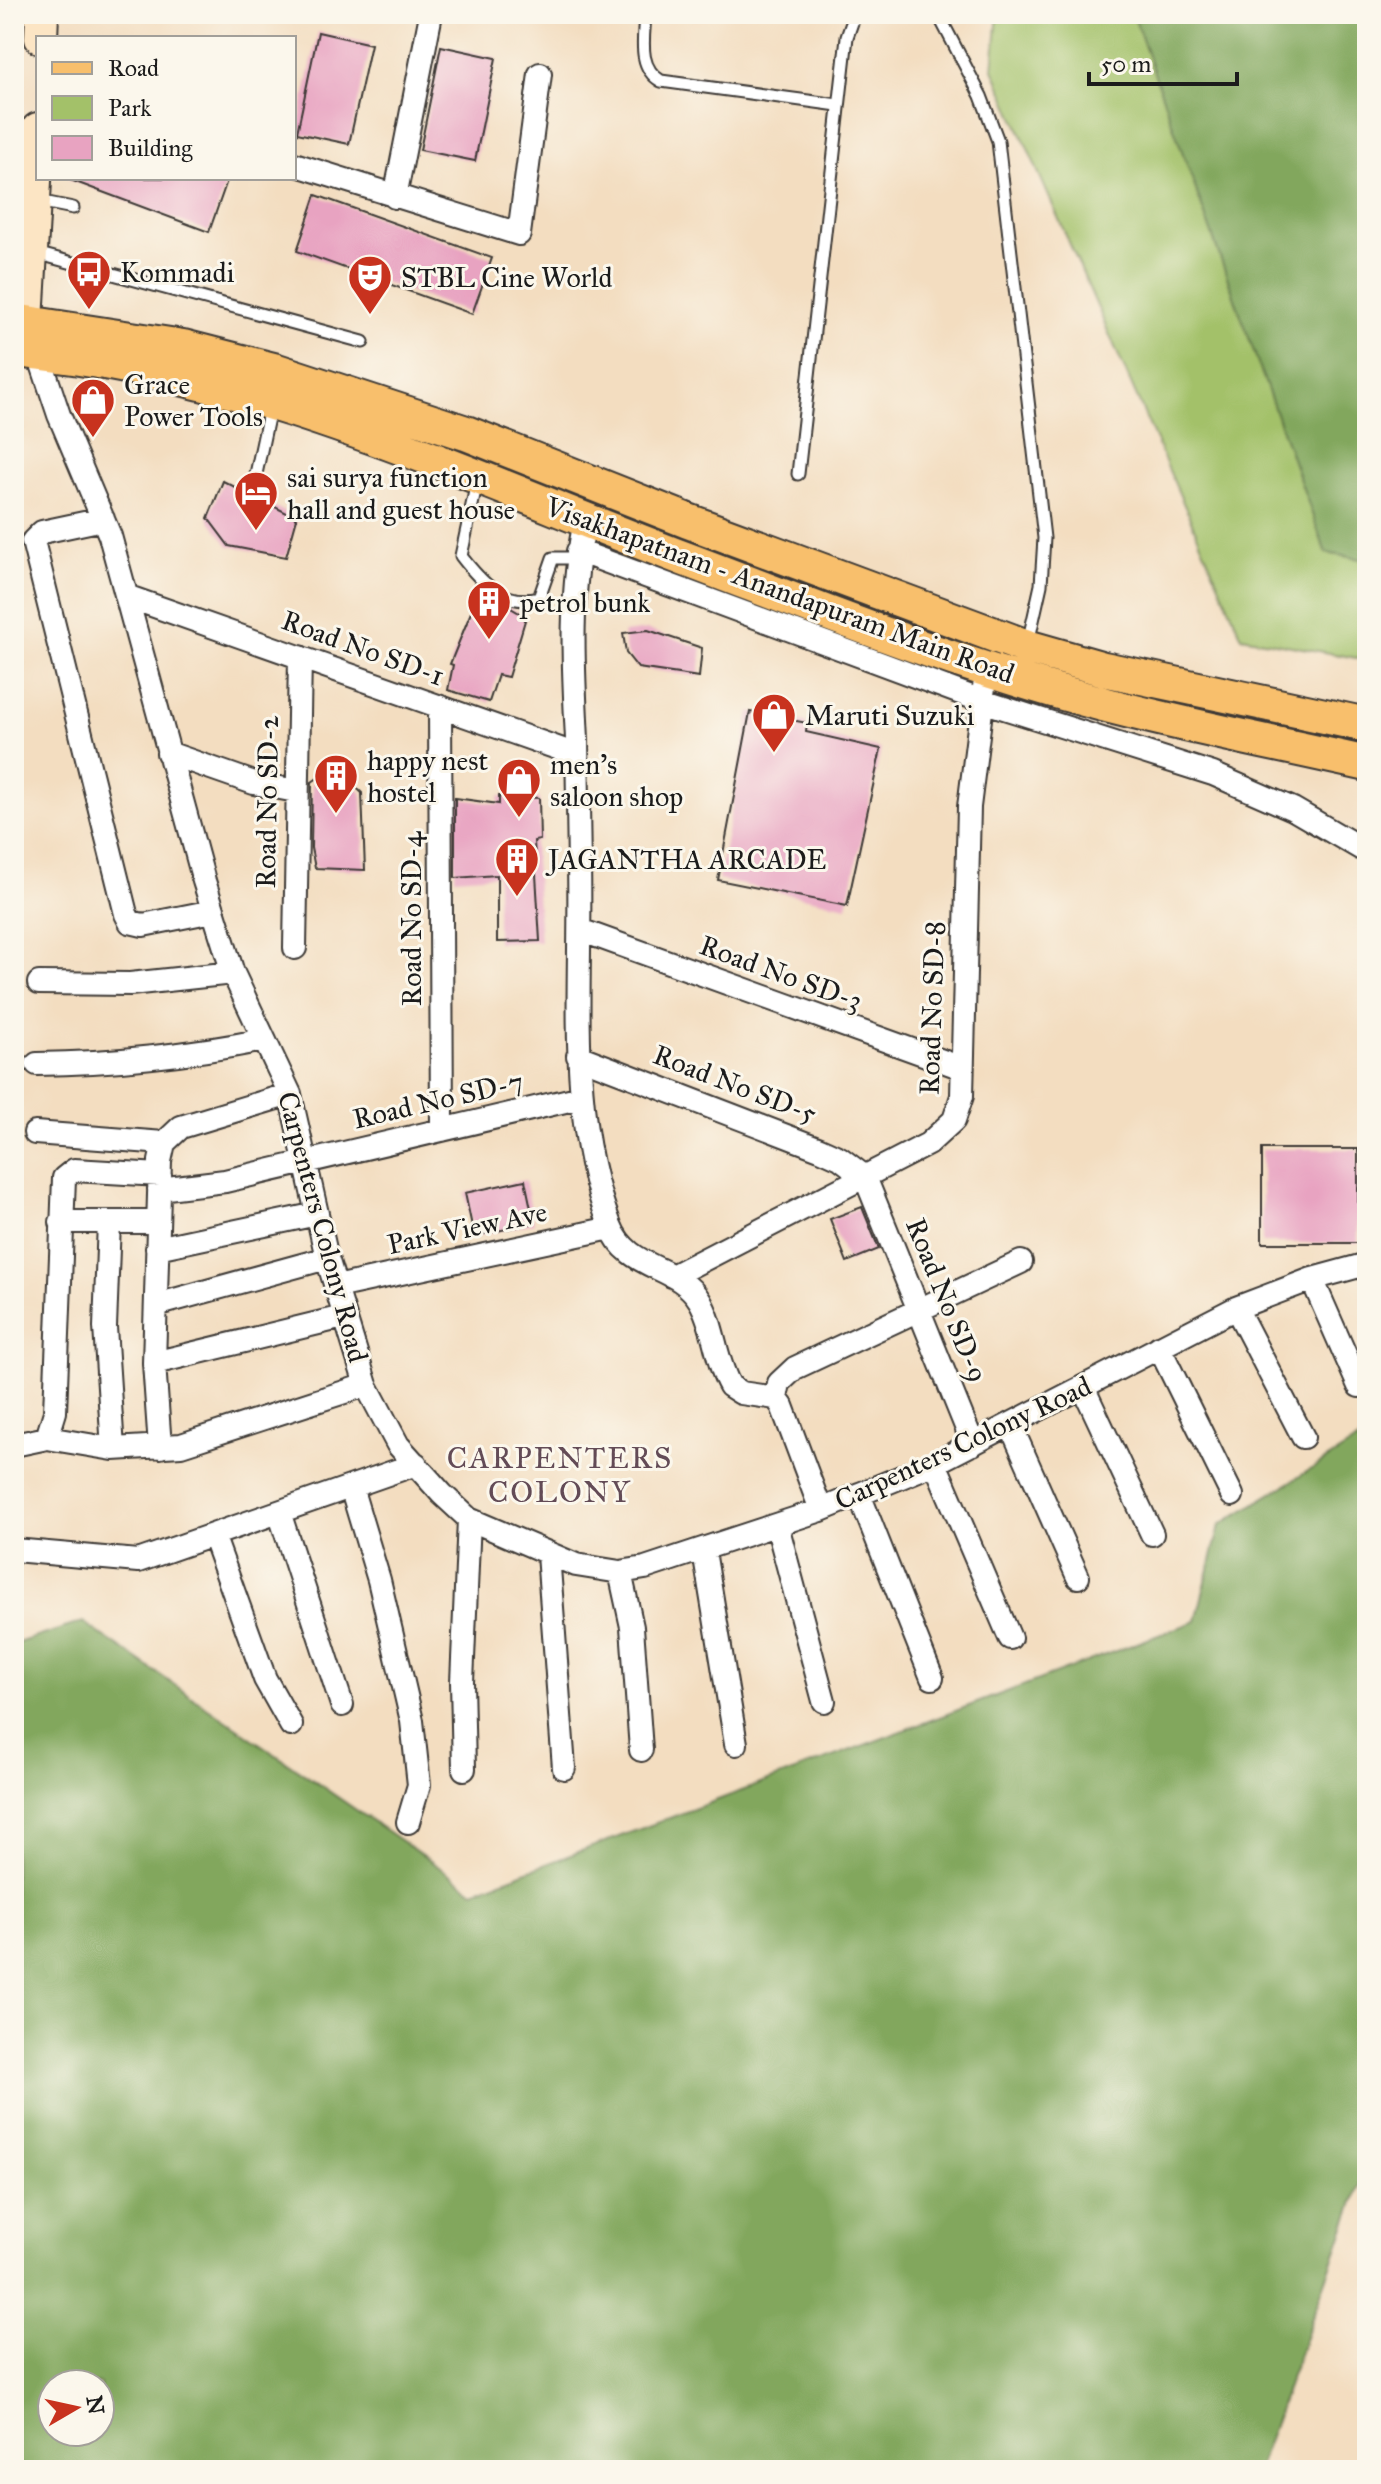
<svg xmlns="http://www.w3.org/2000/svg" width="1381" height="2484" viewBox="0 0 1381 2484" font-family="'IM FELL Great Primer',serif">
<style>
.green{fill:#a3c169;stroke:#606e42;stroke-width:2}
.forest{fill:#82a75d;stroke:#4f623c;stroke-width:2;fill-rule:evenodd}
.building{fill:#e8a3c1}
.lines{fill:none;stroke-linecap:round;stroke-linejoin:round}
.lane-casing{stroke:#3c3935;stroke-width:15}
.street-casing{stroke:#3c3935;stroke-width:26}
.secondary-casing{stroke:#3c3935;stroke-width:36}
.primary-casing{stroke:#3c3935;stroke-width:38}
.lane{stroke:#fff;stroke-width:11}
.street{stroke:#fff;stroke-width:22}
.secondary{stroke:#fce5c4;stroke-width:32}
.primary{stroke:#f8bf6c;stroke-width:34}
.labels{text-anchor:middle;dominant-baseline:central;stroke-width:6;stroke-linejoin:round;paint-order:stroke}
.poi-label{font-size:28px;fill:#1c1c1c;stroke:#fbf7ec;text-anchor:start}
.street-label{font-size:28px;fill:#1c1c1c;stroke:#fbf7ec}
.neighbourhood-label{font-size:30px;letter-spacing:2px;fill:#634b56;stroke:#fbf7ec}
</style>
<rect width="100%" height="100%" fill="#fbf7ec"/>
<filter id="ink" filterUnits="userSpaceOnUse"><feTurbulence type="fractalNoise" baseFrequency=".0125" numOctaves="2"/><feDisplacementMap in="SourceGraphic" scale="16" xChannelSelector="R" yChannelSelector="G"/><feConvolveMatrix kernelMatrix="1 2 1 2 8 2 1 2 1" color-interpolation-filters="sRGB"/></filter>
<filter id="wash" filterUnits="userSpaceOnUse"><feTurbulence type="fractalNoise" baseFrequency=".006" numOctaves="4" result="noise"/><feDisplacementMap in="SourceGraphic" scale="32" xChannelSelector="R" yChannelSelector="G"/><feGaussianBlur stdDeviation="1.8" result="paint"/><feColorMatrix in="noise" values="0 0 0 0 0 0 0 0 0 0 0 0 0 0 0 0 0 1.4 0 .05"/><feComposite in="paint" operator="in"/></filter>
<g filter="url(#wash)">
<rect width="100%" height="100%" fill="#f3ddc0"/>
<path class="green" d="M 998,14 L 1367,14 L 1367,660 L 1242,637 L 993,69 Z"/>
<path class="forest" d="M 1133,14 L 1367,14 L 1367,560 L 1326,553 Z
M 1367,1435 L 1367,2166 L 1257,2470 L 14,2470 L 14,1644 L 83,1622 L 474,1891 L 1196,1621 L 1220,1525 ZM 52,2384 L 100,2384 L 100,2432 L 52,2432 Z"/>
<g id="blocks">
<path class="building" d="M 318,32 L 371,44 L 349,144 L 297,133 Z
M 441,46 L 496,58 L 475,161 L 420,150 Z
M 65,178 L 228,178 L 209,232 Z
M 316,195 L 492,258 L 472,314 L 297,251 Z
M 223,481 L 297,518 L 286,557 L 229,546 L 208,518 Z
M 480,590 L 526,617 L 508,677 L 498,675 L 489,702 L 448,690 L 453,665 L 450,664 Z
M 648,630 L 702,648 L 699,677 L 638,668 L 626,653 L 623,633 Z
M 750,712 L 807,723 L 806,732 L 881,749 L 847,906 L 718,880 Z
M 325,773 L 342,774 L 362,793 L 365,870 L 315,868 L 311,848 L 312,782 Z
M 499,796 L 539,798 L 540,840 L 534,841 L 540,941 L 497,942 L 497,875 L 455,878 L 455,798 L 499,804 Z
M 1262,1149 L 1358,1149 L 1358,1243 L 1262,1243 Z
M 525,1180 L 534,1223 L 474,1236 L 465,1193 Z
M 862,1207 L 879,1249 L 847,1262 L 830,1219 Z"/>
</g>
</g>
<g filter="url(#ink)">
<use href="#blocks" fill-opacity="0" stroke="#3c3935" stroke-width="2"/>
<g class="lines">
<g class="lane-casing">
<path id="lane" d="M 645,14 C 644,38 637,67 661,81 L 838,105
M 938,14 L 981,96 L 998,141 L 1044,538 L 1041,585 L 1028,643
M 38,201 L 73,208
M 36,253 L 363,342
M 256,474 L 270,408
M 798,474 L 847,37 L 855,14
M 477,482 L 461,556 C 481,582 503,607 539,598 L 553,558 L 577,558"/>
</g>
<g class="street-casing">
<path id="street" d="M 294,164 L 519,234 L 540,74
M 395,197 L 431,14
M 38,352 L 59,415 L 110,536 L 204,881 L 233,973 L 290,1094 L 327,1258 L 366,1385 L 398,1445 L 442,1494 L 469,1519 L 576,1565 L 620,1572 L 645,1568 L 821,1510 L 935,1463 L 1236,1308 L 1312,1279 L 1367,1264
M 586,517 C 569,591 573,664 577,739 C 578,782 578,824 579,866 C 582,986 566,1110 610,1225 C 628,1272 677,1263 700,1301 C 715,1327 715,1360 730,1386 L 741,1393 L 776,1398 L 782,1406 L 821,1510
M 103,519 L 42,532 L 33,541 L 126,914 L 130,922 L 143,925 L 213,911
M 578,551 L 982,701 L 1213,774 L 1293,809 L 1367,852
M 129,597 L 577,755
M 440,707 L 442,1130
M 168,753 L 254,783 L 296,791
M 580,930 L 962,1068
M 295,948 L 300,657
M 39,983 L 130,984 L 233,973
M 578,1056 L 820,1149 L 840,1158 L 865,1177 L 973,1444
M 37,1064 C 114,1063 189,1055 264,1040
M 35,1133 L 164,1143
M 159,1189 L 225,1181 L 582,1097
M 61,1222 L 158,1222
M 109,1222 L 105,1327 L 113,1449
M 157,1248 L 317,1214
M 672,1276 L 928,1144 L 954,1120 L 962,1096 L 969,807 L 984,687
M 1312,1279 L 1359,1386
M 336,1287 L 611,1228
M 156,1305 L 327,1258
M 1236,1308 L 1303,1437
M 1159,1347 L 1232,1495
M 154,1363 L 343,1317
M 1083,1387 L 1152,1534
M 776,1398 L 779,1383 L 795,1368 L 1021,1262
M 1011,1426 L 1078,1577
M 47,1438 L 55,1412 L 64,1178 L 74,1170 L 160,1175
M 14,1445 L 47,1438 L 113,1449 L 181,1445 L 366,1385
M 160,1447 L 154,1363 L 160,1161 L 164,1143 L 181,1127 L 290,1094
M 935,1463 L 1010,1638
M 351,1487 L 379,1580 L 412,1721 L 419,1785 L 408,1822
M 859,1494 L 932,1678
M 279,1512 L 342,1705
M 777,1525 L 824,1701
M 213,1535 L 265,1679 L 291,1725
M 14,1550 L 138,1561 L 416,1464
M 704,1551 L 736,1744
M 548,1554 L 564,1768
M 620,1572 L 632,1627 L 641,1750
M 464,1769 L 462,1682 L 469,1519"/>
</g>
<g class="secondary-casing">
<path id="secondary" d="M 41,38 L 42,14
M 14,317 L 27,321 L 38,129"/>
</g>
<g class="primary-casing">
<path id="primary" d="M 14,321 L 183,347 L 277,371 L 466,433 L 688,521 L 1027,647 L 1104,669 L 1367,725
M 14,350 C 249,370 467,476 685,559 C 823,611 961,667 1103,704 C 1190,727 1279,744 1367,764"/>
</g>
<use href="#lane" class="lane"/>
<use href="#street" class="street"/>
<use href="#secondary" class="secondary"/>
<use href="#primary" class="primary"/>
</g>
</g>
<defs>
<g id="bus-pin" transform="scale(2.3)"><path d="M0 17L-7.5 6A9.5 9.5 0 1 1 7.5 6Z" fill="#c8321e" stroke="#fbf7ec"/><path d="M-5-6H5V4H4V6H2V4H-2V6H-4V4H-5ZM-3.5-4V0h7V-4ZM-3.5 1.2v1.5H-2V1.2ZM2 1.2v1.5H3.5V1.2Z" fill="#fff"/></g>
<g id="theatre-pin" transform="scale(2.3)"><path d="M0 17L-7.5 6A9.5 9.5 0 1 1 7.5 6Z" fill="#c8321e" stroke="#fbf7ec"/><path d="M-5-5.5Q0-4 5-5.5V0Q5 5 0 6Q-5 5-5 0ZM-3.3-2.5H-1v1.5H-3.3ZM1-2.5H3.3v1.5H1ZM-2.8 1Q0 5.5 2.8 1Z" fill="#fff"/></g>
<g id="shop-pin" transform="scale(2.3)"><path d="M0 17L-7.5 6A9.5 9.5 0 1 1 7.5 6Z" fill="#c8321e" stroke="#fbf7ec"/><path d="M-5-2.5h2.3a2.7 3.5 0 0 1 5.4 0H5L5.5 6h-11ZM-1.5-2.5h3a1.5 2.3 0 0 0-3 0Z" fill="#fff"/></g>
<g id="hotel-pin" transform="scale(2.3)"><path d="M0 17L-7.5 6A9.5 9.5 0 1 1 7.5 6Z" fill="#c8321e" stroke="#fbf7ec"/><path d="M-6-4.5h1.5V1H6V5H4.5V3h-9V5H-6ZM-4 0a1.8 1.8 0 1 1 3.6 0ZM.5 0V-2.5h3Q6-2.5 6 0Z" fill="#fff"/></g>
<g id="building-pin" transform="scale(2.3)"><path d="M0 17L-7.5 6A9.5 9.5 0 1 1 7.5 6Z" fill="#c8321e" stroke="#fbf7ec"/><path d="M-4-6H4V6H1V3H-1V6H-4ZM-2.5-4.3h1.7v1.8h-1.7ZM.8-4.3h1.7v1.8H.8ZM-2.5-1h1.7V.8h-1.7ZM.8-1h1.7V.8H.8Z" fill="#fff"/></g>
</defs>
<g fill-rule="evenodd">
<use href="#bus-pin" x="89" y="272"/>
<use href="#theatre-pin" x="370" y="277"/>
<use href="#shop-pin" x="93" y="400"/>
<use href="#hotel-pin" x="256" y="493"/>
<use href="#building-pin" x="489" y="602"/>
<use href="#shop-pin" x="774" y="715"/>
<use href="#building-pin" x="336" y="776"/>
<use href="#shop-pin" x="519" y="780"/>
<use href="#building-pin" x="517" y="859"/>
</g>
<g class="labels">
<g class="poi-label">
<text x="120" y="272">Kommadi</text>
<text x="401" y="277">STBL Cine World</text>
<text x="124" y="384">Grace<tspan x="124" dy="32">Power Tools</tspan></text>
<text x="287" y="477">sai surya function<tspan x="287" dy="32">hall and guest house</tspan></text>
<text x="520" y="602">petrol bunk</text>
<text x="805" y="715">Maruti Suzuki</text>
<text x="367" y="760">happy nest<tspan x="367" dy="32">hostel</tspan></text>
<text x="550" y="764">men's<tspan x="550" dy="32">saloon shop</tspan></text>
<text x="548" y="859">JAGANTHA ARCADE</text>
</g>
<g class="street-label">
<text transform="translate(780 590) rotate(20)">Visakhapatnam - Anandapuram Main Road</text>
<text transform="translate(363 648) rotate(20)">Road No SD-1</text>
<text transform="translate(267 802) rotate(-89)">Road No SD-2</text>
<text transform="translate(411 919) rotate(-90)">Road No SD-4</text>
<text transform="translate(781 973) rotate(20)">Road No SD-3</text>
<text transform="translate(932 1008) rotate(-88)">Road No SD-8</text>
<text transform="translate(735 1084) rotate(21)">Road No SD-5</text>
<text transform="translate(438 1100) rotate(-13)">Road No SD-7</text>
<text transform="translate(323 1227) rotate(75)">Carpenters Colony Road</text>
<text transform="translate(467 1228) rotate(-12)">Park View Ave</text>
<text transform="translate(947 1300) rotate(68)">Road No SD-9</text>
<text transform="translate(963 1443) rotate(-25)">Carpenters Colony Road</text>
</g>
<g class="neighbourhood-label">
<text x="560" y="1458">CARPENTERS<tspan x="560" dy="34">COLONY</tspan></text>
</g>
</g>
<rect width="1381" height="2484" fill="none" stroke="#fbf7ec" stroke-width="48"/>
<rect x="36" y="36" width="260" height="144" fill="#fbf7ec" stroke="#a29f99" stroke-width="2"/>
<rect x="52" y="62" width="40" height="12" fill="#f8bf6c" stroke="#a29f99" stroke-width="2"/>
<text x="108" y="76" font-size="24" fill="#1c1c1c">Road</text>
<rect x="52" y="96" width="40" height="24" fill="#a3c169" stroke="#a29f99" stroke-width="2"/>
<text x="108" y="116" font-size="24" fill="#1c1c1c">Park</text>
<rect x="52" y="136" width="40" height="24" fill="#e8a3c1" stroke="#a29f99" stroke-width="2"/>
<text x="108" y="156" font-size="24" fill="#1c1c1c">Building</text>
<g transform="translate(76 2408) rotate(81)"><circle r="38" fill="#fbf7ec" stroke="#a29f99" stroke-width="2"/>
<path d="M0-6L14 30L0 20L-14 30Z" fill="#c8321e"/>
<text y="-12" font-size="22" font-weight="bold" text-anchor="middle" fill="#1c1c1c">N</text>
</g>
<path d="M1089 72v12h148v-12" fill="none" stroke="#1c1c1c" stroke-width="4"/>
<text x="1101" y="72" font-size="24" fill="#1c1c1c" stroke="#fbf7ec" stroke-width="6" paint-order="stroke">50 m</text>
</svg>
